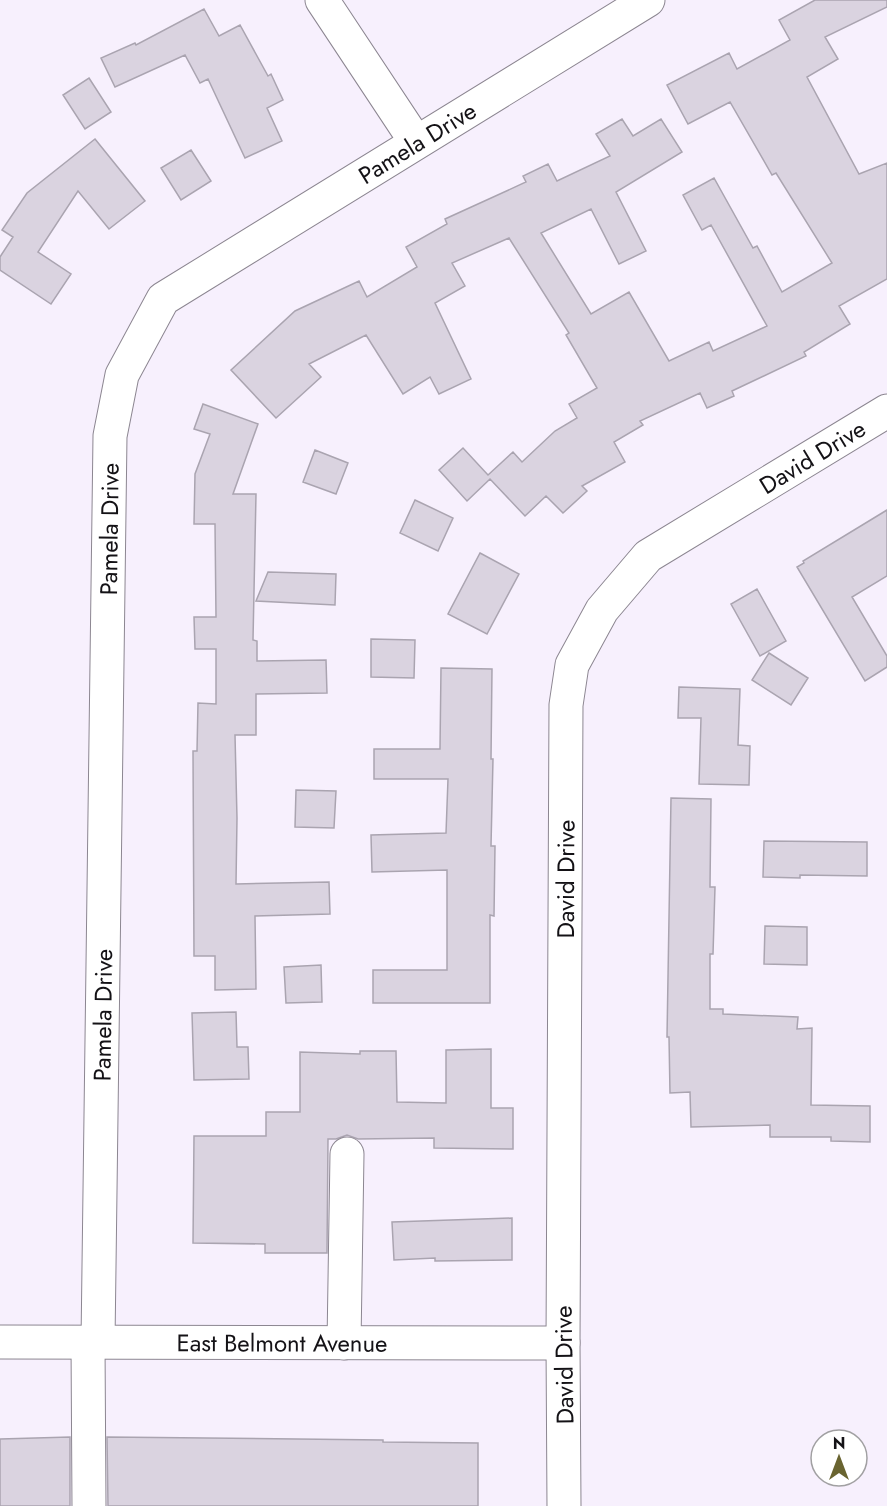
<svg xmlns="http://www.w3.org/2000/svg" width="887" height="1506" viewBox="0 0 887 1506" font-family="Jost,sans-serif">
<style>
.building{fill:#dad3e0;stroke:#aaa4b0;stroke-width:1.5}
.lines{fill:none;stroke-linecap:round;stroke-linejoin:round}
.minor-casing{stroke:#8c8691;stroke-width:35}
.minor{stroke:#fff;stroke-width:33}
.labels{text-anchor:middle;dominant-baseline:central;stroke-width:6;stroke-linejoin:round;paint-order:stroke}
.street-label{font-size:24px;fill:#141216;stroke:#fff}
</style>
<rect width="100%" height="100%" fill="#f7f0fd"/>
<path class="building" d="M 815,0 L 887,0 L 887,7 L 825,37 L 838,59 L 807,77 L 859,174 L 887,163 L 887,279 L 839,306 L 850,324 L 804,352 L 806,356 L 732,391 L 734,396 L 707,408 L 700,393 L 640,421 L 643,425 L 614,442 L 625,462 L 582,486 L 587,491 L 563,513 L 546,496 L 525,516 L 490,479 L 467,501 L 439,470 L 463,448 L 488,475 L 513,452 L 522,462 L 555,431 L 577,418 L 569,404 L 597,388 L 566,335 L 569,333 L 509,238 L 452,263 L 465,286 L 435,303 L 471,379 L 439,394 L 430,377 L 403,394 L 366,335 L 309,364 L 321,377 L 276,418 L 231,370 L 295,311 L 359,281 L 367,297 L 417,267 L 406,247 L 447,224 L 445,219 L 526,182 L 523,176 L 548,164 L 557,181 L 610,156 L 596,134 L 622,119 L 633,136 L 661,119 L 682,152 L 616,192 L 646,251 L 619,264 L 591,209 L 541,233 L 591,314 L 629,292 L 669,361 L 709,342 L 713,351 L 767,326 L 711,225 L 702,230 L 683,195 L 714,178 L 753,248 L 757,246 L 782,292 L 832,263 L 776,173 L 772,175 L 730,102 L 688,124 L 667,85 L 729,53 L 737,69 L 790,40 L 779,20 Z
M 204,9 L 219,36 L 240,25 L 268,76 L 271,74 L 283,100 L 267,108 L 282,141 L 245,158 L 208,79 L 200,83 L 185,55 L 115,87 L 101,58 L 135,43 L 136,45 Z
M 89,78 L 111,112 L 85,129 L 63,95 Z
M 95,139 L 145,201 L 109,229 L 78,191 L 38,252 L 71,274 L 51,304 L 0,270 L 0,257 L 13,237 L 2,230 L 27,193 Z
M 191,150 L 211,181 L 181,200 L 161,168 Z
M 203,404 L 258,424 L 233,494 L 256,494 L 253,640 L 257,641 L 257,661 L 326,660 L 327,693 L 256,694 L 256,735 L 235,735 L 237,818 L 236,884 L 329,882 L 330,914 L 255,916 L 256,989 L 215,990 L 215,956 L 194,956 L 193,751 L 197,751 L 198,703 L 216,704 L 216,649 L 195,649 L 194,617 L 216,617 L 215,524 L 194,524 L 195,474 L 210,434 L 194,429 Z
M 315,450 L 348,463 L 336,494 L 303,482 Z
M 415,500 L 453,518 L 438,551 L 400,533 Z
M 887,510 L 887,576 L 852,597 L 887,656 L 887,667 L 865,681 L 797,567 L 804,563 L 803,561 Z
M 480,553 L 519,574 L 487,634 L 448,614 Z
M 268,572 L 336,574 L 335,605 L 256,601 Z
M 757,589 L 786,641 L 760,656 L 731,604 Z
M 371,639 L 415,640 L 414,678 L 371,677 Z
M 769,653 L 808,678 L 791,705 L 752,680 Z
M 441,668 L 492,669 L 491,759 L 493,759 L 491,846 L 495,846 L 494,916 L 490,915 L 490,1003 L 373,1003 L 373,970 L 447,970 L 447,870 L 372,872 L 371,835 L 446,833 L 448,779 L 374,779 L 374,749 L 440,749 Z
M 679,687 L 740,689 L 738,745 L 750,746 L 749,785 L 699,784 L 701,718 L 678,718 Z
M 296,790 L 336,791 L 334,828 L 295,827 Z
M 671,798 L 711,799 L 710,887 L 715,887 L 713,954 L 710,954 L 710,1009 L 723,1009 L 723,1014 L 798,1017 L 797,1029 L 812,1028 L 811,1105 L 870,1106 L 870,1142 L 831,1141 L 831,1137 L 770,1137 L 770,1125 L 691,1127 L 690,1092 L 670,1093 L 669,1037 L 667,1037 Z
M 764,841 L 867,842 L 867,876 L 800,875 L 800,878 L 763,877 Z
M 765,926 L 807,927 L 807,965 L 764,964 Z
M 321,965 L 322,1002 L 286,1003 L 284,967 Z
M 236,1012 L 237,1047 L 248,1047 L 249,1079 L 194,1080 L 192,1013 Z
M 491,1049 L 491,1108 L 513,1108 L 513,1149 L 434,1148 L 434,1138 L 358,1139 L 347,1135 L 336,1139 L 328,1139 L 327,1253 L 265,1253 L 265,1244 L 193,1243 L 194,1136 L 266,1136 L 266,1112 L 300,1112 L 300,1052 L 360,1054 L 360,1051 L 396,1051 L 397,1102 L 446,1103 L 446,1050 Z
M 512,1218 L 512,1260 L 435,1261 L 435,1258 L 394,1260 L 392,1222 Z
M 70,1437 L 70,1506 L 0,1506 L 0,1439 Z
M 107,1437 L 383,1440 L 383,1442 L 478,1443 L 478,1506 L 108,1506 Z"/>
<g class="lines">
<g class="minor-casing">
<g id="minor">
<path d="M 322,0 L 416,142"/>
<path id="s1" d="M 0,1342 L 563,1343"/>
<path d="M 88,1342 L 89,1506"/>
<path id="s2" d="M 98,1342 L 110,436 L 122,375 L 163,299 L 648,0"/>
<path d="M 344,1343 L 347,1154"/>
<path id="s3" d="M 564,1506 L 563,1343 L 566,705 L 572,665 L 602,610 L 648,556 L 887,411"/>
</g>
</g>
<use href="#minor" class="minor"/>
</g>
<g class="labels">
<g class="street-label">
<text stroke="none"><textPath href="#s2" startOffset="1353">Pamela Drive</textPath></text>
<text stroke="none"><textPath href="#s3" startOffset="1167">David Drive</textPath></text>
<text stroke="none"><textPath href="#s2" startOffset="813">Pamela Drive</textPath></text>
<text stroke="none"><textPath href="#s3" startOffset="627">David Drive</textPath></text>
<text stroke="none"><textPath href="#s2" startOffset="327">Pamela Drive</textPath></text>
<text stroke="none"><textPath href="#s1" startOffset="282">East Belmont Avenue</textPath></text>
<text transform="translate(564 1365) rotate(-91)">David Drive</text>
</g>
</g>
<g transform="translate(839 1458)"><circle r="28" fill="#ffffff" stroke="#a1a0a2" stroke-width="1.5"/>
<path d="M0-4.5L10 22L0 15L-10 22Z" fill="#696430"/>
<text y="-9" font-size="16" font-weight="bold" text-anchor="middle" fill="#141216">N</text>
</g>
</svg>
